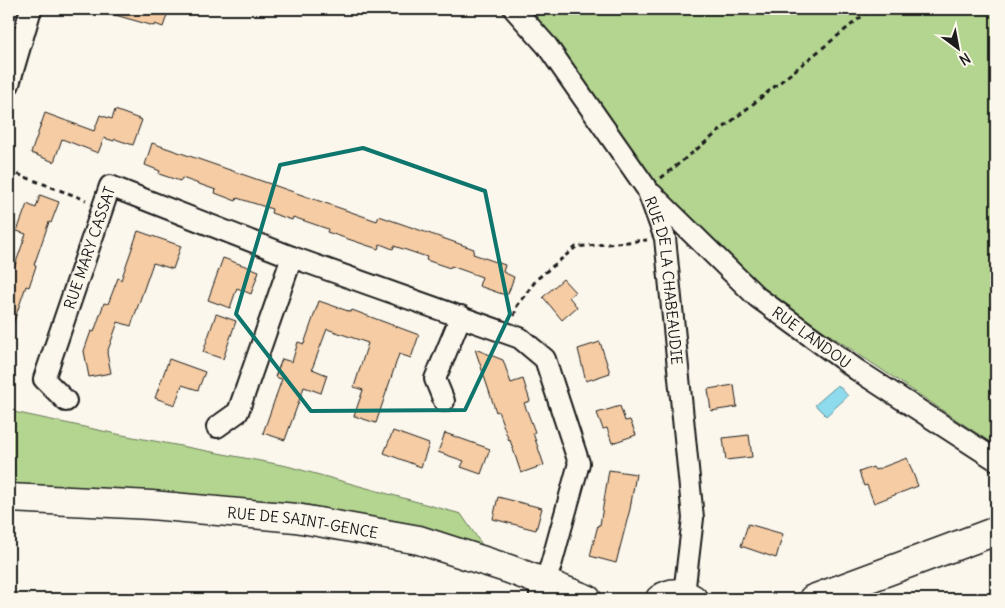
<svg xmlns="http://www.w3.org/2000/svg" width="1005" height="608" viewBox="0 0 1005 608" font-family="Delius,sans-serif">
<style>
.green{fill:#b3d590;stroke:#687856}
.water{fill:#8ddbec;stroke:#608f99}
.building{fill:#f5cca4;stroke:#1c1c1c}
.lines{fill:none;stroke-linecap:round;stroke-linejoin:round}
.street-casing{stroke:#1c1c1c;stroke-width:24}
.secondary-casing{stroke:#1c1c1c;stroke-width:31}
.path{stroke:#1c1c1c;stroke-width:3;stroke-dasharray:5 4;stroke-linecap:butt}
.street{stroke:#fbf7ec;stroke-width:20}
.secondary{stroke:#fbf7ec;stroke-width:28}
.marked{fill:none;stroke:#0f766e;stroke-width:4;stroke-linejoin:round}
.labels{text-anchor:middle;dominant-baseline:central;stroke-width:4;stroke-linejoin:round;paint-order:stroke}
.street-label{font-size:15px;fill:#1c1c1c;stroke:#fbf7ec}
</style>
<rect width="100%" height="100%" fill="#fbf7ec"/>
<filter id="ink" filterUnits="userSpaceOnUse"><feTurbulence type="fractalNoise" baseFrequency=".02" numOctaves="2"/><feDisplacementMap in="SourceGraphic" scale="10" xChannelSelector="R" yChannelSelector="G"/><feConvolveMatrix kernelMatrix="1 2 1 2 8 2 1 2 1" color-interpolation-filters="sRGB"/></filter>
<g filter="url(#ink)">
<path class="green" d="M 522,9 L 996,9 L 996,446 L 758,287 L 655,182 Z
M 9,411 L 117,434 L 287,466 L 461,514 L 485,549 L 422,529 L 304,504 L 76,487 L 9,484 Z"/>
<path class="water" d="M 838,385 L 848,396 L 826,416 L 815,405 Z"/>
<path class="building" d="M 109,9 L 169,9 L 163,27 L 155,24 L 154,26 L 108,13 Z
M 115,110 L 142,120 L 133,145 L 115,139 L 114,141 L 104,138 L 98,153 L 62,139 L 54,162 L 31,153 L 45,113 L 94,131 L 100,115 L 112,119 Z
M 152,143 L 377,221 L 379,216 L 474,249 L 473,254 L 505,265 L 503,272 L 514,277 L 508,294 L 502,294 L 479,286 L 482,277 L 451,266 L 450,268 L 426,260 L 427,257 L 394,246 L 393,249 L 380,244 L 378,249 L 327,232 L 328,229 L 293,217 L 292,220 L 271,213 L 272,209 L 237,198 L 236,201 L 215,193 L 216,190 L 182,178 L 180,181 L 159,174 L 160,171 L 145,165 Z
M 40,195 L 59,202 L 51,223 L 49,222 L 34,265 L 36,266 L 29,287 L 26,286 L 11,330 L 9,330 L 9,270 L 13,271 L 26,234 L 17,231 L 27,204 L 36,208 Z
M 138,231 L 181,246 L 173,269 L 153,263 L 131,326 L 118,322 L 107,353 L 111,373 L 89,377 L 84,351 L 91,331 L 94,332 L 104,303 L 108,304 L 118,278 L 121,280 Z
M 223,258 L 259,271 L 251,294 L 237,288 L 230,308 L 208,300 Z
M 563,279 L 575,292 L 569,297 L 577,307 L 562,320 L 543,297 Z
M 319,301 L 351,312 L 352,310 L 419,335 L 411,358 L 399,354 L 376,423 L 354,416 L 363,390 L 354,387 L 368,343 L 327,329 L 312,369 L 327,375 L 321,393 L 304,387 L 285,440 L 263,433 L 282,379 L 275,377 L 282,359 L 292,362 L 298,342 L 304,344 Z
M 216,314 L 236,321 L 223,359 L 203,352 Z
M 600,342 L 610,373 L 586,381 L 578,349 Z
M 475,349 L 503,360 L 511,383 L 523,379 L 530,401 L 524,403 L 535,432 L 533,433 L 544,465 L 521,473 L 510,440 L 509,441 L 498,411 L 496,412 Z
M 169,359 L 205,372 L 198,390 L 182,385 L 175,405 L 155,398 Z
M 734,385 L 737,407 L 711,411 L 708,389 Z
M 620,406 L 625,421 L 630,420 L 636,435 L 612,443 L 607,428 L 603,429 L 597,413 Z
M 393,431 L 429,444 L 421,467 L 384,453 Z
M 445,433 L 490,449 L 481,474 L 461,467 L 464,461 L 438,452 Z
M 749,435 L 752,457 L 726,460 L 723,438 Z
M 907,458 L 918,486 L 874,503 L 867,485 L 864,486 L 859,472 L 873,467 L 875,470 Z
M 609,470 L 636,474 L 630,509 L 616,563 L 590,556 L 598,525 L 600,525 Z
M 498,497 L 542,508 L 536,530 L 493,519 Z
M 748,524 L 783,534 L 776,558 L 741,546 Z"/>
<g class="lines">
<g class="street-casing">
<g id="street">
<path id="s1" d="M 514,9 L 547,46 L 647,189 L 665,238 L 693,518 L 684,594"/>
<path d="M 9,84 L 31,9"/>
<path id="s2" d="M 652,194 L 757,297 L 857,370 L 996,460"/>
<path id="s3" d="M 66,401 L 44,379 L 110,186 L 292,257 L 520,338 L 545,359 L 579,463 L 551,565 L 540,593 L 540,599"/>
<path d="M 444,401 L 435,379 L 461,316"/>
<path d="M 217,427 L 238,412 L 292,257"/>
</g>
</g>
<g class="secondary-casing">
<g id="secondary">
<path id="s4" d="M 9,498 L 151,505 L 296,518 L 419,540 L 509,569 L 587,599"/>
<path d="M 660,599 C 671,591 682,592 693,599"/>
<path d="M 813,599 L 996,531"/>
</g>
</g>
<path class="path" d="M 9,171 L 86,200
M 661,178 L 871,9
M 514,316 L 517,306 L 537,279 L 576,247 L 647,240"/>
<use href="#street" class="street"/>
<use href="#secondary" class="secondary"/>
</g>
</g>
<path class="marked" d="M 363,148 L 485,191 L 510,314 L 465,410 L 311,411 L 236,314 L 280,165 Z"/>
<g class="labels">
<g class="street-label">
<text stroke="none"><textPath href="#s3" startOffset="170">RUE MARY CASSAT</textPath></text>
<text stroke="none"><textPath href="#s1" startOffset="318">RUE DE LA CHABEAUDIE</textPath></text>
<text stroke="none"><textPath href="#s2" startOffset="215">RUE LANDOU</textPath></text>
<text stroke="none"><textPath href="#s4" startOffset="295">RUE DE SAINT-GENCE</textPath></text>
</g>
</g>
<rect width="1005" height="608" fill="none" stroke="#fbf7ec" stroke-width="30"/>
<rect x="15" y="15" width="975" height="578" fill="none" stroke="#1c1c1c" stroke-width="2" filter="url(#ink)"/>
<g transform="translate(958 48) rotate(148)" stroke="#fbf7ec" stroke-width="4" paint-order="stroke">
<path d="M0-4L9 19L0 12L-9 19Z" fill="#1c1c1c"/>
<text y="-8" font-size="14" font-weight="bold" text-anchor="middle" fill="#1c1c1c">N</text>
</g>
</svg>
